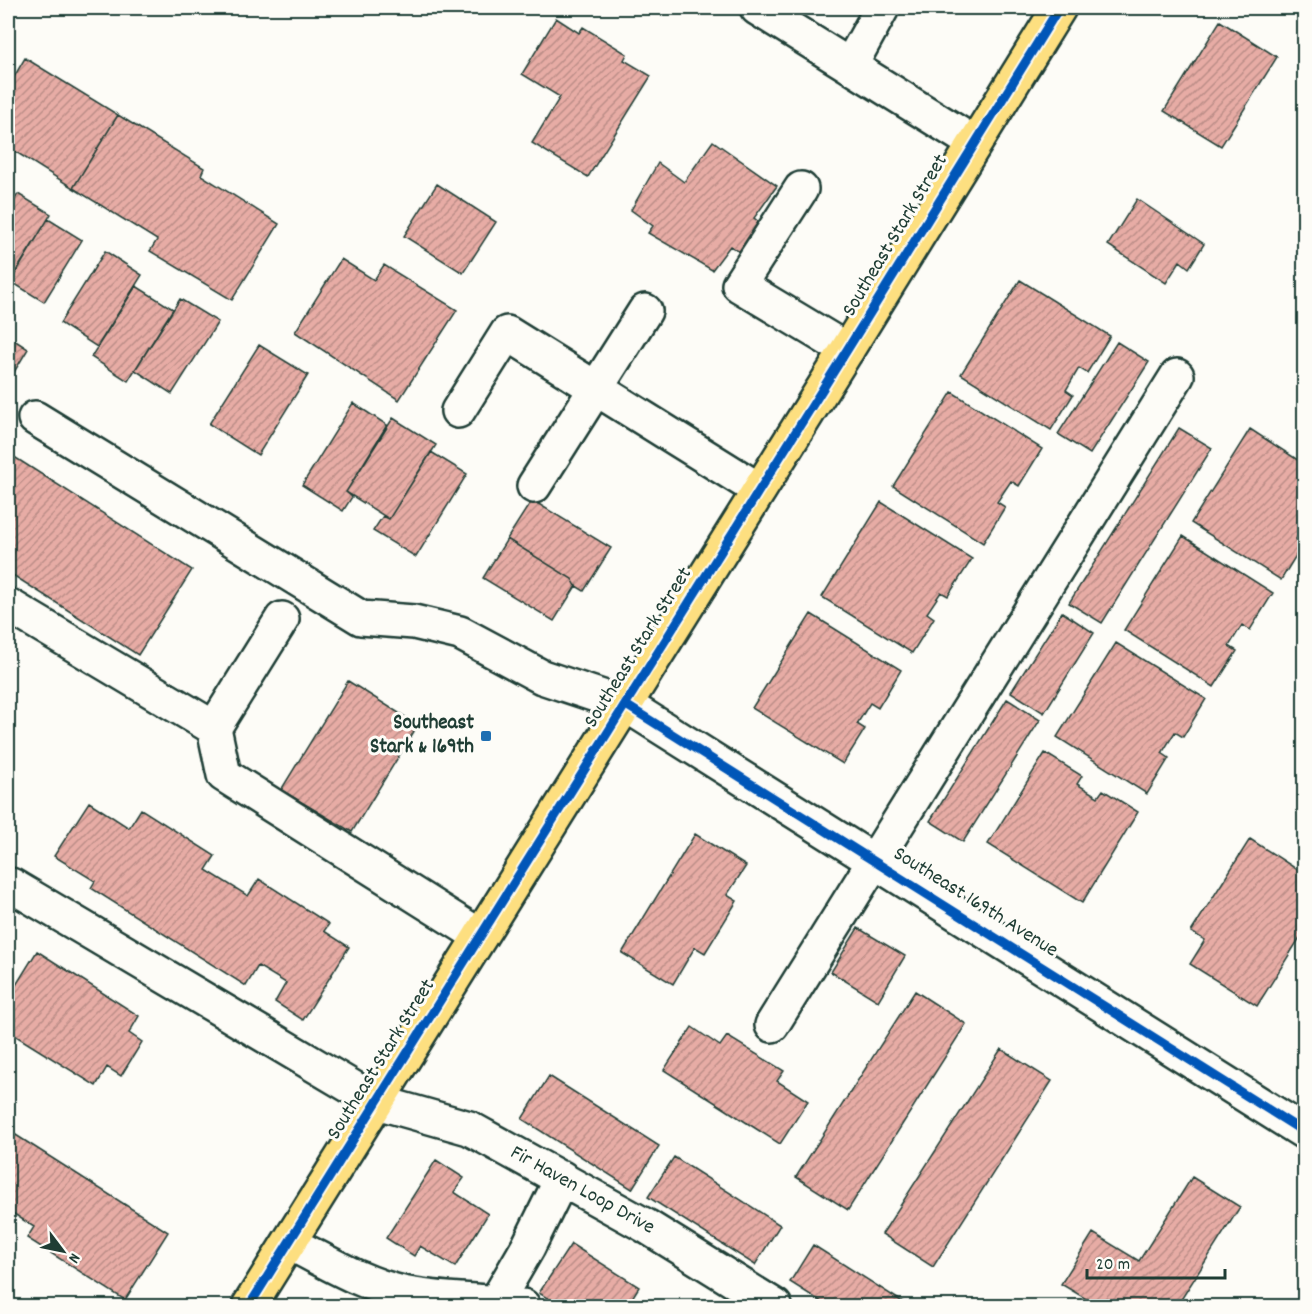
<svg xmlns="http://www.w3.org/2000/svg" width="1312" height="1314" viewBox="0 0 1312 1314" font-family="Dekko,sans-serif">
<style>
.building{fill:url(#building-hatch);stroke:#1f3d34;stroke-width:1.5}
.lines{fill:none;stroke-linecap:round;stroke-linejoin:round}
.minor-casing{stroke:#1f3d34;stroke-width:38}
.major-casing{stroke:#1f3d34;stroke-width:38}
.minor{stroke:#fdfcf7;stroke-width:33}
.major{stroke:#fddf80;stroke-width:33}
.cycleway-casing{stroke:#fdfcf7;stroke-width:13}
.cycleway{stroke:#0057b8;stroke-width:9}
.poi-dot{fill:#1f6fb2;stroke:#fdfcf7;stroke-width:2}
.labels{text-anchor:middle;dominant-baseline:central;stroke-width:6;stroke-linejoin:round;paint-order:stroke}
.street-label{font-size:21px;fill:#1f3d34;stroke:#fdfcf7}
.poi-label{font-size:21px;font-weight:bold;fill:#1f3d34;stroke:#fdfcf7;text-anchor:end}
</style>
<defs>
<pattern id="building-hatch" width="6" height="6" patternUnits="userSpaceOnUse" patternTransform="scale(1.5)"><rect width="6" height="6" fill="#e7aca5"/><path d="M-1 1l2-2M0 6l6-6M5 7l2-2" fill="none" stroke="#bb8d87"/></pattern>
</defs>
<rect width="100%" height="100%" fill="#fdfcf7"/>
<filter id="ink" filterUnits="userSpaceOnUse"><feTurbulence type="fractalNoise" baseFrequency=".0167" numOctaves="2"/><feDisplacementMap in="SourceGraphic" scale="12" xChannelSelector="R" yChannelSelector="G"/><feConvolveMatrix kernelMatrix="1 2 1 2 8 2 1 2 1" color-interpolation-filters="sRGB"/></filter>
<g filter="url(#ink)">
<path class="building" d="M 433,8 L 446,8 L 442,13 Z
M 556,18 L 579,33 L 583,27 L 627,54 L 624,60 L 651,76 L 588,177 L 532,143 L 560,97 L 522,74 Z
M 1220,21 L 1277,57 L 1221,146 L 1164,111 Z
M 25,58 L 118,115 L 73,188 L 8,147 L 8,87 Z
M 118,115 L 204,168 L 201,175 L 279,224 L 232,300 L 150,251 L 157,240 L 73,188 Z
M 713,141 L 777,186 L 754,218 L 765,227 L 745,255 L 730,246 L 712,270 L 648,233 L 653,226 L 631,210 L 658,163 L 684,182 Z
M 437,184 L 496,222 L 463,273 L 404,236 Z
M 18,194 L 51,214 L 14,276 L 8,272 L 8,210 Z
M 8,195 L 14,199 L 8,210 Z
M 1137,199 L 1204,244 L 1189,268 L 1180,261 L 1166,283 L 1108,245 Z
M 48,219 L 82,240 L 44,302 L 10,281 Z
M 105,251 L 142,275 L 97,347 L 60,323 Z
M 341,259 L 374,280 L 384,265 L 457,310 L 399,400 L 295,332 Z
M 1020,280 L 1110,336 L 1087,373 L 1079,368 L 1066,390 L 1073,395 L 1051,430 L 961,374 Z
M 136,286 L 173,309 L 128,381 L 91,357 Z
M 180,299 L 218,322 L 172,394 L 135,370 Z
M 8,336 L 28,349 L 8,382 Z
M 1117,342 L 1149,362 L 1090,454 L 1058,434 Z
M 259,345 L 308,375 L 258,455 L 209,424 Z
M 952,392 L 1042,449 L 1019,486 L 1011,481 L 997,502 L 1005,507 L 983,543 L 893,486 Z
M 353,403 L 387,425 L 346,492 L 352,497 L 343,511 L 302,485 Z
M 393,418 L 436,445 L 389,519 L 346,492 Z
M 1179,428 L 1212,448 L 1102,623 L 1069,603 Z
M 1250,429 L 1304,464 L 1304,525 L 1296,539 L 1303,544 L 1281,580 L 1191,523 Z
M 431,452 L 467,474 L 416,557 L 373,531 L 383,516 L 389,519 Z
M 8,453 L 192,570 L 138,655 L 8,572 Z
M 532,500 L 611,548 L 584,591 L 576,586 L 572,579 L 507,539 Z
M 881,502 L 972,559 L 948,596 L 941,592 L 927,613 L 934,618 L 912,653 L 822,597 Z
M 1183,536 L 1273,593 L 1250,630 L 1242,625 L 1229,646 L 1237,651 L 1214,687 L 1124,630 Z
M 507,539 L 572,579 L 576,586 L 554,621 L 483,578 Z
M 1062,612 L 1094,633 L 1044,713 L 1011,692 Z
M 811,614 L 901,670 L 878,708 L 870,703 L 857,724 L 865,729 L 843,764 L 752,708 Z
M 1116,643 L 1206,699 L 1183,737 L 1175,732 L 1162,753 L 1169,758 L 1147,794 L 1057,737 Z
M 348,681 L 418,725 L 352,832 L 281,790 Z
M 1007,699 L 1040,720 L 963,842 L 930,821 Z
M 1045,753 L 1082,776 L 1077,784 L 1098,797 L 1103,790 L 1138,812 L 1082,903 L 988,844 Z
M 89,802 L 129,828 L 141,809 L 215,856 L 206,870 L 248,896 L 259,879 L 329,924 L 324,931 L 349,947 L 303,1020 L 275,1002 L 286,983 L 258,966 L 246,986 L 91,888 L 95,881 L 54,856 Z
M 695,834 L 746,866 L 727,895 L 737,901 L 705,953 L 695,947 L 673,984 L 622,953 Z
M 1250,839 L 1304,874 L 1304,931 L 1257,1006 L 1190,964 L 1205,940 L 1191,932 Z
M 858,928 L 905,956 L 878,1001 L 831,972 Z
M 37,951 L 139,1016 L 129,1033 L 142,1042 L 121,1076 L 107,1067 L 96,1086 L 8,1031 L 8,998 Z
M 915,991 L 966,1024 L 848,1210 L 796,1177 Z
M 692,1027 L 720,1046 L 727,1036 L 784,1071 L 777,1081 L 808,1101 L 780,1144 L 664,1070 Z
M 1001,1049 L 1052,1081 L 933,1267 L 882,1234 Z
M 549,1076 L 659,1146 L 632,1189 L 522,1119 Z
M 8,1130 L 168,1232 L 125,1300 L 27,1238 L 34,1227 L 8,1210 Z
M 674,1157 L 780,1225 L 755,1265 L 648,1197 Z
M 436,1160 L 464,1178 L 454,1192 L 488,1214 L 455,1267 L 420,1246 L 414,1256 L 386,1238 Z
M 1192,1177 L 1240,1207 L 1177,1306 L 1098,1306 L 1061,1284 L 1093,1233 L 1139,1261 Z
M 571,1244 L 639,1287 L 627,1306 L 560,1306 L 539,1293 Z
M 813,1245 L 909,1306 L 828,1306 L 790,1282 Z"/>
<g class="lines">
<g class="minor-casing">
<path id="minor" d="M 757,8 L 974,143
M 850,66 L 882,8
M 801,189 L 739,285 L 847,350
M 458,411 L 507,333 L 759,490
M 35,418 L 361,618 L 414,622 L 460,633 L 542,677 L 626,705 L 1304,1132
M 534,486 L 645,311
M 8,605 L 214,728 L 224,775 L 480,936
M 214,728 L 282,619
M 11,885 L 377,1102 L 469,1128 L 646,1226 L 775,1306
M 772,1025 L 1177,376
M 289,1243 C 326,1261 362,1284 403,1293 C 443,1301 484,1300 523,1306
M 495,1304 L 528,1247 L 562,1178"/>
</g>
<g class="major-casing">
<path id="major" d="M 249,1306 L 847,350 L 1059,8"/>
</g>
<use href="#minor" class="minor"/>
<use href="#major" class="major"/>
<g class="cycleway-casing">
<path id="cycleway" d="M 626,705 L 1304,1132
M 249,1306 L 847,350 L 1059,8"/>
</g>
<use href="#cycleway" class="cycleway"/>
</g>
</g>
<rect class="poi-dot" x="480" y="730" width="12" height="12" rx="3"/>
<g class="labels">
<g class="street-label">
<text transform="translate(896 236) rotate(-59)">Southeast Stark Street</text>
<text transform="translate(639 648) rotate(-58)">Southeast Stark Street</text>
<text transform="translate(975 903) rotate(32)">Southeast 169th Avenue</text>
<text transform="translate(382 1060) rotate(-58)">Southeast Stark Street</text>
<text transform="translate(582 1191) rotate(29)">Fir Haven Loop Drive</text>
</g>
<g class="poi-label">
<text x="474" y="724">Southeast<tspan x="474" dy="24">Stark &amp; 169th</tspan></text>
</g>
</g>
<rect width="1312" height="1314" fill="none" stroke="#fdfcf7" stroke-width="30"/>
<rect x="15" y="15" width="1282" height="1284" fill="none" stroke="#1f3d34" stroke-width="2" filter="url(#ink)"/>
<g transform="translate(63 1251) rotate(122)" stroke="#fdfcf7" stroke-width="4.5" paint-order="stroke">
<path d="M0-4.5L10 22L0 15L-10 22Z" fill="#1f3d34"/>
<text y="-9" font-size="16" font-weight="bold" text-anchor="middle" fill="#1f3d34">N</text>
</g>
<path d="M1087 1269v9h138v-9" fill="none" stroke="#1f3d34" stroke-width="3"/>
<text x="1096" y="1269" font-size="18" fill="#1f3d34" stroke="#fdfcf7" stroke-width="4.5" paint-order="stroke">20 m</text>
</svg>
